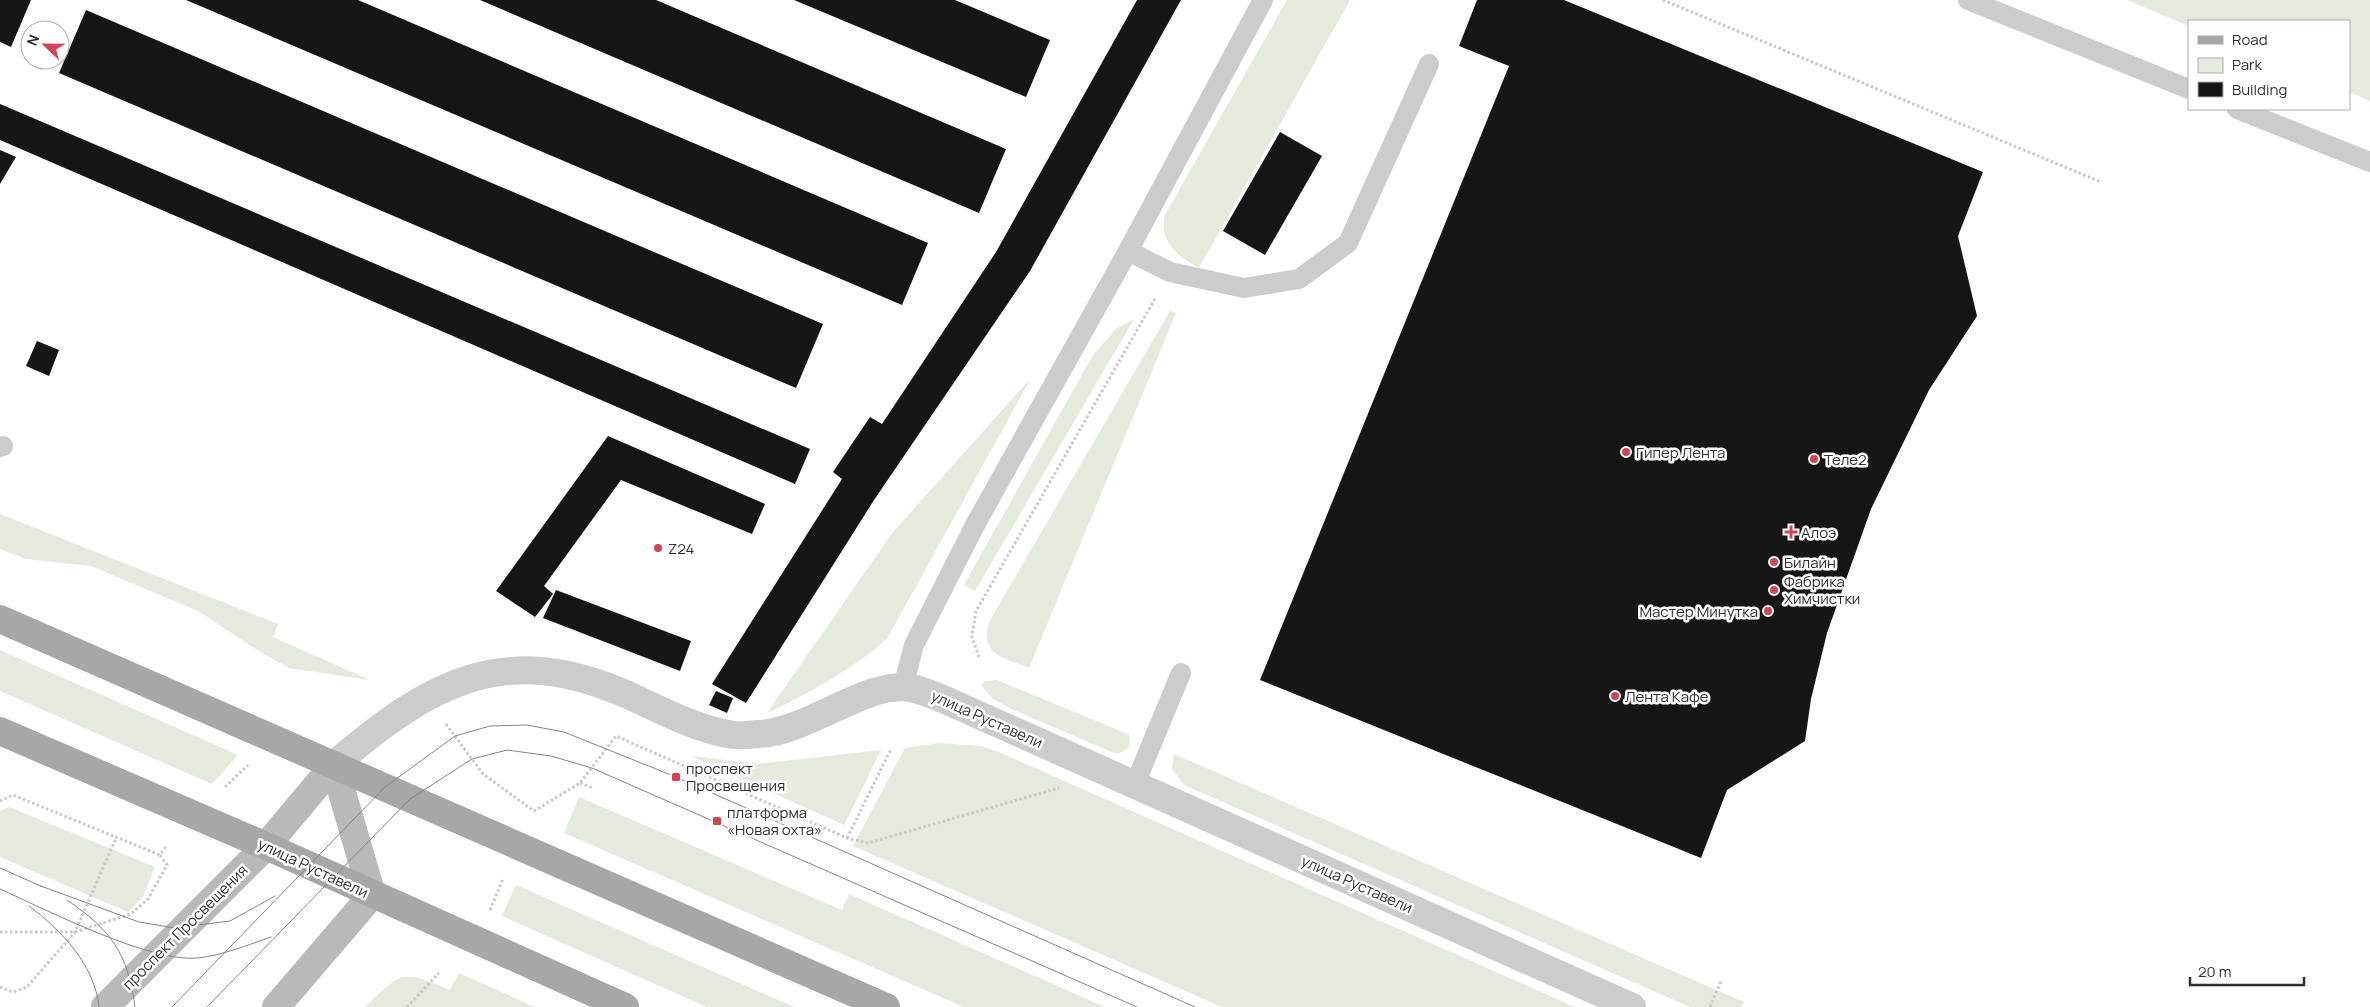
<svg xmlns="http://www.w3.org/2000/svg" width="2370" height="1007" viewBox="0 0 2370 1007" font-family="Manrope,sans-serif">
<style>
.green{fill:#e5eade}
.building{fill:#161616}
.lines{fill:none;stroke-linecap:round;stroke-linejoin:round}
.path{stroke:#c9c9c9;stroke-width:3;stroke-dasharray:2.5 2.5;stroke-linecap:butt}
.service{stroke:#ccc;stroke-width:20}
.minor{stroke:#ccc;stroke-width:28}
.secondary{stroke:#b9b9b9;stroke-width:28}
.primary{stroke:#a7a7a7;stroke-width:28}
.tram{stroke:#848484;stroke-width:1}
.poi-dot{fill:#d14554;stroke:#fff;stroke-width:2}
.labels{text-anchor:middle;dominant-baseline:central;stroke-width:5;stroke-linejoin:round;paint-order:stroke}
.poi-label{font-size:15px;fill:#2f2f2f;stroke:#fff;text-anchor:start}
.street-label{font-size:15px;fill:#2f2f2f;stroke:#fff}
</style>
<rect width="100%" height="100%" fill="#fff"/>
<path class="green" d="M 1287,0 L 1350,0 L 1199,268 C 1178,257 1158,240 1165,215 Z
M 2127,0 L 2370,0 L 2370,101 L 2349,92 L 2349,21 L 2189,21 L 2189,26 Z
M 1170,311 L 1176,313 L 1029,668 C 1003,657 980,656 989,622 Z
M 1134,319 L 975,591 L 964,585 L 1093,355 L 1116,329 Z
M 1031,378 L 888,637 C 862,664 801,698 767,713 L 893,532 Z
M 0,514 L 278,624 L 273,637 L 370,680 L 289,668 L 254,648 L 198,611 L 91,566 L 26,559 L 0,549 Z
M 0,650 L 238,755 L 212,784 L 0,691 Z
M 997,680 L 1130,735 L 1129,747 L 1120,753 L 1114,753 L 1009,708 L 992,698 L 981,685 L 986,681 Z
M 939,743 L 982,746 L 1001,753 L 1575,1007 L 1222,1007 L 853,846 L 905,748 Z
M 881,750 L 844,825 L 691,756 L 758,764 Z
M 1174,754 L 1744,1002 L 1741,1007 L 1690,1007 L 1184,785 L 1172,769 Z
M 579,797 L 842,910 L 849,894 L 1105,1007 L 964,1007 L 564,833 Z
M 9,807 L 155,867 L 143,897 L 128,912 L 0,857 L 0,811 Z
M 516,885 L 794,1007 L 707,1007 L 502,916 Z
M 459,973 L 535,1007 L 365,1007 C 404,971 400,969 450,990 Z"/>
<path class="building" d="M 0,0 L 31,0 L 11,47 L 0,42 Z
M 186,0 L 358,0 L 928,243 L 902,305 Z
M 480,0 L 656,0 L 1006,149 L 979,213 Z
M 794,0 L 955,0 L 1050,40 L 1026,97 Z
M 1137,0 L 1181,0 L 1030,271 L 874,500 L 746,703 L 712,684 L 842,479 L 833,472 L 870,417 L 882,424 L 996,252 Z
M 1477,0 L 1564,0 L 1983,172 L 1958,236 L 1977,316 L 1929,390 L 1871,509 L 1827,633 L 1811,699 L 1805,741 L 1727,790 L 1701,858 L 1260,680 L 1509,66 L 1459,46 Z
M 86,10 L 823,324 L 796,388 L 59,73 Z
M 0,104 L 810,449 L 795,484 L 0,140 Z
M 1280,132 L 1322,156 L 1265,255 L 1223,231 Z
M 0,150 L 16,157 L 0,184 Z
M 37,341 L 59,350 L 49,376 L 26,366 Z
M 608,436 L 765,504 L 752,534 L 621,480 L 544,586 L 553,594 L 535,617 L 496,591 Z
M 556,590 L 691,641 L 680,671 L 543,618 Z
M 716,691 L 733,698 L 727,713 L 709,705 Z"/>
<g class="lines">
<path class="path" d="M 1663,0 L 2101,182
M 979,657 L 972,637 L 976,611 L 1156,297
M 446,724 L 483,774 L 534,811 L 580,783 L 616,736 L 847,838 L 868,843 L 1059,788
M 580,783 L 593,788
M 225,787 L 248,765
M 0,801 L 13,795 L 160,855
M 847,838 L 891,749
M 490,910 L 503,879
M 0,932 L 75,932 L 131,914 L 148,899 L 167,865 L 160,855 L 167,845
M 0,987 L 13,992 L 27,987 L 75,932 L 117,836
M 407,1007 L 439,973
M 1710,1007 L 1721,981"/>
<path class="service" d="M 1968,0 L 2189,89
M 2237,109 L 2370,162
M 1128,251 L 1170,272 L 1244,288 L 1299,279 L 1348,243 L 1429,64
M 0,447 L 3,446
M 903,687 L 914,645 L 975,525 L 1128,251 L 1263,0
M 1135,784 L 1181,673"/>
<path class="minor" d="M 334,765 C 429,683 504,640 628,695 C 661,710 698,730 734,735 C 741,736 749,735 757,734 C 805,733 857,687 903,687 C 917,688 931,694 943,699 L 1632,1007"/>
<path class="secondary" d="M 105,1007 L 266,846 L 334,765
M 276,1007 L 372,895 L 334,765"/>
<path class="primary" d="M 0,619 L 886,1007
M 0,731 L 266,846 L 625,1007"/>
<path class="tram" d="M 0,868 L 43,887
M 38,885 L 139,922 L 175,928 L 230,921 L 275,896
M 0,889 C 47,910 150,963 198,958 C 223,955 248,945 271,937
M 67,900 C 111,930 128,953 135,1007
M 29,906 C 61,930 95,965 99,1007
M 172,1007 L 385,787 L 455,736 L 490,726 L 527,725 L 564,732 L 676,777 L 1195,1007
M 207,1007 L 410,799 L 472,759 L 507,750 L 551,756 L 592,768 L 1137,1007"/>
</g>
<g class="poi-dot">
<circle cx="1626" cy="452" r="5"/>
<circle cx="1814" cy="459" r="5"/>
<path d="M1788.5 524.5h5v5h5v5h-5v5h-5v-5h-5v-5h5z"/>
<circle cx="658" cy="548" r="5"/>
<circle cx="1774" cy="562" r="5"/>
<circle cx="1774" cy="590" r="5"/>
<circle cx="1768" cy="611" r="5"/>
<circle cx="1615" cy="696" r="5"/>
<rect x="671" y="772" width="10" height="10" rx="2.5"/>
<rect x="712" y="816" width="10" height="10" rx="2.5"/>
</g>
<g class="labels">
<g class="poi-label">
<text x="1636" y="452">Гипер Лента</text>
<text x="1824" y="459">Теле2</text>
<text x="1801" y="532">Алоэ</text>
<text x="668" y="548">Z24</text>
<text x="1784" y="562">Билайн</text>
<text x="1784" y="581">Фабрика<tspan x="1784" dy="17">Химчистки</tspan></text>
<text x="1758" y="611" text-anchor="end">Мастер Минутка</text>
<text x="1625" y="696">Лента Кафе</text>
<text x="686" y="768">проспект<tspan x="686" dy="17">Просвещения</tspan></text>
<text x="727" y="812">платформа<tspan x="727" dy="17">«Новая охта»</tspan></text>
</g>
<g class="street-label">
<text transform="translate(987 719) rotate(24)">улица Руставели</text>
<text transform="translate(313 868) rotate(25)">улица Руставели</text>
<text transform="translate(1357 884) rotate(24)">улица Руставели</text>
<text transform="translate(185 927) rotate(-45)">проспект Просвещения</text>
</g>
</g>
<rect x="2188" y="20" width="162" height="90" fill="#ffffff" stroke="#acacac"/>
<rect x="2198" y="36" width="25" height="8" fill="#a7a7a7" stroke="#acacac"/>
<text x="2232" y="45" font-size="15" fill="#2f2f2f">Road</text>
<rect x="2198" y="58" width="25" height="15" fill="#e5eade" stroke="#acacac"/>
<text x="2232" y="70" font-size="15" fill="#2f2f2f">Park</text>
<rect x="2198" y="82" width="25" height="15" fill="#161616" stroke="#acacac"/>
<text x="2232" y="95" font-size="15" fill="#2f2f2f">Building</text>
<g transform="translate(45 45) rotate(292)"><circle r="24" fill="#ffffff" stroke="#acacac"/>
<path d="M0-4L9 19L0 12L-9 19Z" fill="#d14554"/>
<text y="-8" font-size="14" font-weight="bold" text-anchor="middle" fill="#2f2f2f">N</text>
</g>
<path d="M2190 977v8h114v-8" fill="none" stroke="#2f2f2f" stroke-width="2.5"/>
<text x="2198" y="977" font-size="15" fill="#2f2f2f" stroke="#ffffff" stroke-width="4" paint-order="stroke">20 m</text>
</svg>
